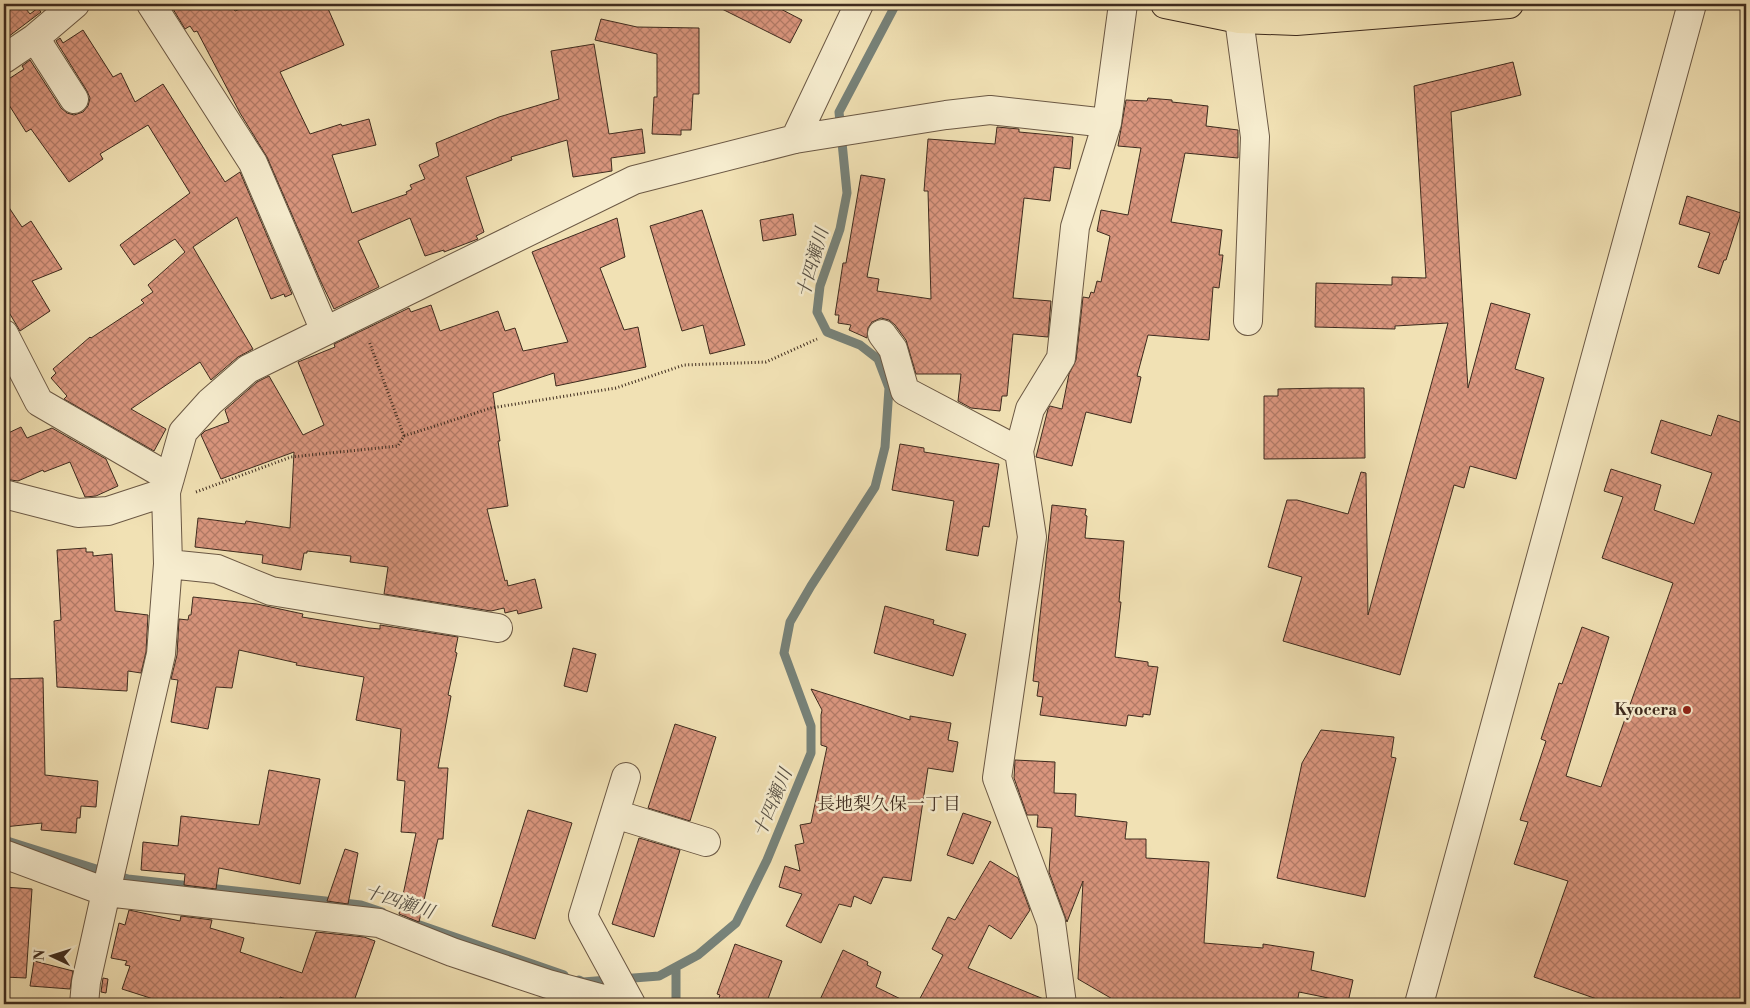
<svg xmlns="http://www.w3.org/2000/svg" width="1750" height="1008" viewBox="0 0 1750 1008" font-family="'Libre Bodoni','Noto Serif JP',serif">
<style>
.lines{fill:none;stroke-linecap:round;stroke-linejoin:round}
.stream{stroke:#778279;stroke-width:9}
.building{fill:url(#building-cross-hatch);stroke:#3e2b1e}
.minor-casing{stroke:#6b5844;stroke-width:30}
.major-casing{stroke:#3e2b1e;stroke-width:30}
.path{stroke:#3e2b1e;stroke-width:3;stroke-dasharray:1 2.5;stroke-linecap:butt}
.minor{stroke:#f6ecce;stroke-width:28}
.major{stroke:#f1e1b4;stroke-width:28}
.poi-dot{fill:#8f2418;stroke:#f6ecce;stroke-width:2}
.labels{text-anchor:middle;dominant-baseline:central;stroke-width:5;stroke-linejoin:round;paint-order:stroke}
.poi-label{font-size:16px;font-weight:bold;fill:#3e2b1e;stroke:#f6ecce;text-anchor:end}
.water-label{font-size:18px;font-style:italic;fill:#564f44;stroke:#f6ecce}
.neighbourhood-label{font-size:18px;fill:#3e2b1e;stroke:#f6ecce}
</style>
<defs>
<pattern id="building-cross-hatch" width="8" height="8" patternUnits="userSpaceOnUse" patternTransform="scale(1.25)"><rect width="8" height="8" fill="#d9957d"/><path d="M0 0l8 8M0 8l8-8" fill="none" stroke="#b17a66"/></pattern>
</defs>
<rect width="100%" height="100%" fill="#f1e1b4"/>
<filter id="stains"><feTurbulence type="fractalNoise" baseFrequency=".004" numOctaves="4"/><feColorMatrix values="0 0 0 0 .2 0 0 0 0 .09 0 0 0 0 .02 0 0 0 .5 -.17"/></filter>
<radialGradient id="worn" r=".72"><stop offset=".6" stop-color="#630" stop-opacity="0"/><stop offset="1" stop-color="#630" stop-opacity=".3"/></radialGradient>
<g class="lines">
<path class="stream" d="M 4,840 L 128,879 L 361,905 L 382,912
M 411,922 L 564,975
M 676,967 L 676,1004
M 579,980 L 583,982 L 659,976 L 698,955 L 736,923 L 767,860 L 811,753 L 811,726 L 784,653 L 790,622 L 811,586 L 875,487 L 885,447 L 889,388 L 878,359 L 860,345 L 827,332 L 817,312 L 820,286 L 840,229 L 847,193 L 839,112 L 896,4"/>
</g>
<path class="building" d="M 4,4 L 22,4 L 30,14 L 38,8 L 41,12 L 4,40 Z
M 175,4 L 230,4 L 235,11 L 254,4 L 326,4 L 344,45 L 280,72 L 310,134 L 341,124 L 342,126 L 369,119 L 376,145 L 332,155 L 352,213 L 407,194 L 406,192 L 412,189 L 410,185 L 425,179 L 419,165 L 439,156 L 436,143 L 499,117 L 559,99 L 551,51 L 594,44 L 609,134 L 642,129 L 645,153 L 611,158 L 612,171 L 573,177 L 567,140 L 511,157 L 512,160 L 466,177 L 484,232 L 476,236 L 478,239 L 444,252 L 444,250 L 425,256 L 410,218 L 358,241 L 379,287 L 334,309 L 321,282 L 267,157 L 240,113 L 197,31 L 194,32 L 190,26 L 185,29 L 173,9 L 177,6 Z
M 712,4 L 771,4 L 802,20 L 790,43 Z
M 601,19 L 637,27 L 699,28 L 699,94 L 693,94 L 691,130 L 681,130 L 681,135 L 652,134 L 654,97 L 657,97 L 657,54 L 595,40 Z
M 83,30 L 113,77 L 121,73 L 135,102 L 163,84 L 225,182 L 240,172 L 292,294 L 285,297 L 284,294 L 271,299 L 237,217 L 193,247 L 253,349 L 238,357 L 211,380 L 200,362 L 131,409 L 166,429 L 154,451 L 64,399 L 67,396 L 51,378 L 56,373 L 53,369 L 90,337 L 91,338 L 144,303 L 141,300 L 153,292 L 148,285 L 185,252 L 175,239 L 134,265 L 120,245 L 190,193 L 148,125 L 100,154 L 103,159 L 69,182 L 31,129 L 26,132 L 4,97 L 4,82 L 24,69 L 22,66 L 30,60 L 61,108 L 67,113 L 74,115 L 83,112 L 88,106 L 90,98 L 87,91 L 56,41 L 60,38 L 63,43 Z
M 1513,62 L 1521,95 L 1451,112 L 1468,388 L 1491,303 L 1530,314 L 1515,369 L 1544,378 L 1516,479 L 1470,466 L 1464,488 L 1454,485 L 1400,675 L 1283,641 L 1302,577 L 1268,567 L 1287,500 L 1297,500 L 1348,514 L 1361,472 L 1366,473 L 1368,615 L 1448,323 L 1395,326 L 1395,329 L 1315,327 L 1316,283 L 1392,285 L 1392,277 L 1426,278 L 1414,86 Z
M 1148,98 L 1172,100 L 1172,102 L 1208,106 L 1206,126 L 1238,130 L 1238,158 L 1185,153 L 1171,222 L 1222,230 L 1219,255 L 1223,255 L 1219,288 L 1213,287 L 1209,340 L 1148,335 L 1137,376 L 1141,377 L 1131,423 L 1086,412 L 1072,466 L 1036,457 L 1048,409 L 1050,406 L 1062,409 L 1069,374 L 1076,360 L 1083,297 L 1089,298 L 1091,292 L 1094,293 L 1097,281 L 1101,282 L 1110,236 L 1097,231 L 1101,210 L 1128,215 L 1141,148 L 1118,146 L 1126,100 L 1147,101 Z
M 997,127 L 1019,129 L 1019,132 L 1073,137 L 1070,169 L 1054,167 L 1050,201 L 1024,198 L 1013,298 L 1051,301 L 1048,337 L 1013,334 L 1007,396 L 1002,396 L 1000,411 L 971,408 L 958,401 L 961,374 L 916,374 L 906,340 L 895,325 L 889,320 L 881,318 L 872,322 L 868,328 L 867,338 L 849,330 L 851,325 L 838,323 L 839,315 L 835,315 L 843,263 L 846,263 L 861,175 L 885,179 L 867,277 L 879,279 L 877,291 L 931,299 L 928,191 L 924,191 L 928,139 L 995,144 Z
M 1687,196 L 1741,213 L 1726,260 L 1724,260 L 1719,274 L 1698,267 L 1710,233 L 1679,224 Z
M 4,200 L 22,227 L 31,221 L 62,269 L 32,281 L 50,311 L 20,331 L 4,304 Z
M 702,210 L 745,345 L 710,354 L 703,325 L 682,331 L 650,226 Z
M 793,214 L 796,235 L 763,241 L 760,220 Z
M 617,218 L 625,257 L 600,268 L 624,330 L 638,327 L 646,367 L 556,386 L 554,373 L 493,393 L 500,441 L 498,441 L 508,506 L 487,509 L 505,581 L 507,580 L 508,586 L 535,579 L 542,608 L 518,614 L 517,610 L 505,613 L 504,608 L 491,611 L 384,594 L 388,567 L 350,562 L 351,556 L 307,551 L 307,553 L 304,553 L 301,570 L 262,563 L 263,555 L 195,547 L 198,518 L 245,524 L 246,521 L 290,528 L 294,452 L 221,479 L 201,435 L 205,431 L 229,422 L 225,410 L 257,382 L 269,376 L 303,435 L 324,425 L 298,362 L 335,347 L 334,344 L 409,308 L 411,312 L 431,305 L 440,331 L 498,311 L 505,331 L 515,328 L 523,351 L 568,342 L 532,252 Z
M 1327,388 L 1364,388 L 1365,458 L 1264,459 L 1264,396 L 1278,396 L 1278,389 Z
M 1718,415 L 1746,424 L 1746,1004 L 1611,1004 L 1534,977 L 1568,881 L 1514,864 L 1528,822 L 1520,820 L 1546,741 L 1541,739 L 1559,683 L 1562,684 L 1582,627 L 1609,637 L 1566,776 L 1601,787 L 1673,583 L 1602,558 L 1623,497 L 1604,491 L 1611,469 L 1661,485 L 1654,510 L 1694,524 L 1712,473 L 1651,453 L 1661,420 L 1711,436 Z
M 21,427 L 27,438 L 52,428 L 106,459 L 118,486 L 96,496 L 85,497 L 70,462 L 44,472 L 43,470 L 18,481 L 4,479 L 4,435 Z
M 900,444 L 924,448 L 924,452 L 999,464 L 989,527 L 983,526 L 978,556 L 946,550 L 954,501 L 892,490 Z
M 1052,505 L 1086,509 L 1085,515 L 1087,516 L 1085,538 L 1124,541 L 1119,602 L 1121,602 L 1115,657 L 1148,662 L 1148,666 L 1158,667 L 1150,715 L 1143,714 L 1143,717 L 1128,715 L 1126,726 L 1040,715 L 1043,697 L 1037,696 L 1039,682 L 1033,681 Z
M 86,548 L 86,552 L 93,552 L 93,556 L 112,554 L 115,611 L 148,615 L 146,652 L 141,673 L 128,671 L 127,691 L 57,687 L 54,621 L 61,620 L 57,550 Z
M 193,597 L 257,604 L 303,614 L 302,617 L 369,628 L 380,629 L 380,625 L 458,637 L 455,652 L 457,653 L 448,695 L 451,696 L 438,768 L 448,768 L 443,839 L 438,839 L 419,922 L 399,914 L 416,833 L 401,832 L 405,781 L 397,780 L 401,729 L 356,720 L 364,677 L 296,665 L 297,663 L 239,650 L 232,688 L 216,687 L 208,729 L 171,722 L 178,680 L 171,679 L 177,655 L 179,619 L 188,620 L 189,615 L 191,615 Z
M 885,606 L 934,620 L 933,624 L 966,634 L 953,676 L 874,653 Z
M 573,648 L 596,654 L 587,692 L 564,686 Z
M 43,678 L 45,775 L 98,781 L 96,807 L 81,806 L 80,818 L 77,818 L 76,833 L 41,830 L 42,823 L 4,827 L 4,679 Z
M 811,689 L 910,720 L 910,716 L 951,723 L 948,740 L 958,742 L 953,772 L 928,768 L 911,881 L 883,877 L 871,904 L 854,896 L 851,907 L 839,904 L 821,943 L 786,926 L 802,894 L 779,887 L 785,866 L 800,871 L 795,845 L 804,843 L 800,825 L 811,823 L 827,747 L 821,745 L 821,715 L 822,710 Z
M 675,724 L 716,737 L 690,821 L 648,808 Z
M 1321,730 L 1394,737 L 1391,757 L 1396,758 L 1365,897 L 1277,878 L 1302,763 Z
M 1015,760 L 1055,762 L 1054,793 L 1076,794 L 1075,816 L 1127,822 L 1125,839 L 1146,839 L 1146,858 L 1209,862 L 1204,943 L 1263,948 L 1263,944 L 1314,952 L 1311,970 L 1353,980 L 1348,1002 L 1299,992 L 1297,1004 L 1121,1004 L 1078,979 L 1083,881 L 1067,922 L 1049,872 L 1052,828 L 1037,827 L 1038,815 L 1027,815 L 1014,778 Z
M 269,770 L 320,779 L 300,884 L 219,868 L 216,889 L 184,885 L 185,874 L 141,870 L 143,842 L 178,846 L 181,816 L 259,825 Z
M 528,810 L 572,823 L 535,939 L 492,926 Z
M 963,813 L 991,822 L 973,864 L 947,855 Z
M 639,838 L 680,850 L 654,937 L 612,924 Z
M 345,849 L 358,853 L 348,904 L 327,901 Z
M 990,861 L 1018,878 L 1030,910 L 1011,939 L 989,925 L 968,968 L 1046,1000 L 1046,1004 L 917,1004 L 943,955 L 932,949 L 948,917 L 955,920 Z
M 4,887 L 32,889 L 26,978 L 4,977 Z
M 129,910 L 180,921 L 181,916 L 212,920 L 210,928 L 244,938 L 240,952 L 302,973 L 316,932 L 364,937 L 375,941 L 353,1004 L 300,1004 L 280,997 L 278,1004 L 169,1004 L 122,989 L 130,966 L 125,965 L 127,961 L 111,958 L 119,923 L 125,925 Z
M 735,944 L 782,961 L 766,1004 L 717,1004 L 720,995 L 717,994 Z
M 843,950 L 868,962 L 867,965 L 881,972 L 876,987 L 911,1004 L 818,1004 Z
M 34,961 L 73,971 L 70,989 L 30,986 Z
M 103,978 L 108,979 L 106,993 L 101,992 Z"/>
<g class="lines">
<g class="minor-casing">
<path id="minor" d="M 151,4 L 253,163 L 325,331
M 1239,19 L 1255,137 L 1248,321
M 4,59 L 35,38
M 74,99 L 35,38 L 75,4
M 795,139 L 859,4
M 4,334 L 39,402 L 170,478
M 882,334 L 893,349 L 905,391 L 1019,451
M 4,494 L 78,513 L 108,511 L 166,492
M 168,564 L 217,569 L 271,591 L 498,628
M 626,777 L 583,916 L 631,1004
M 615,814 L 706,842
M 4,854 L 106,892 L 379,923 L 452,952 L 548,984 L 622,1004
M 84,1004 L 86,982 L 106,892 L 161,654 L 168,564 L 166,492 L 183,432 L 210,402 L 248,369 L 634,180 L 795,139 L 946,115 L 990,110 L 1107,123
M 1062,1004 L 1051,922 L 997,778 L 1032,537 L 1019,451 L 1030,409 L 1061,358 L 1075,227 L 1107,123 L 1123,4
M 1419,1004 L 1692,4"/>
</g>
<g class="major-casing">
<path id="major" d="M 1165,4 L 1239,19 L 1296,21 L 1509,4"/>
</g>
<path class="path" d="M 404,436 L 491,408 L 616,388 L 684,365 L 766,362 L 817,339
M 196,492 L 291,457 L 398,446 L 404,436 L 369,341"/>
<use href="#minor" class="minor"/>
<use href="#major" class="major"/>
</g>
<circle class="poi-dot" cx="1687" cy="710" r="5"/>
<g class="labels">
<g class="poi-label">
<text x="1677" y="710">Kyocera</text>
</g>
<g class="water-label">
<text transform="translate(813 263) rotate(-74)">十四瀬川</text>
<text transform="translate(773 803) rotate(-67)">十四瀬川</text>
<text transform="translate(399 902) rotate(18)">十四瀬川</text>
</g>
<g class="neighbourhood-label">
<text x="889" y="804">長地梨久保一丁目</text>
</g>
</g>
<rect width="1750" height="1008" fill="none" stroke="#f1e1b4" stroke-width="20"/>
<rect x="5" y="5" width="1740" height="998" fill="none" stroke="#3e2b1e" stroke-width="2.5"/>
<rect x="10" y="10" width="1730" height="988" fill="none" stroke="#3e2b1e"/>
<g transform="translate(52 956) rotate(274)" stroke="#f6ecce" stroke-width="4" paint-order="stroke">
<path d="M0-4L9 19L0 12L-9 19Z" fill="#3e2b1e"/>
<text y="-8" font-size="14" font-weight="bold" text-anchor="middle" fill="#3e2b1e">N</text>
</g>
<rect width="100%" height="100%" filter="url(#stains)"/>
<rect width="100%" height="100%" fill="url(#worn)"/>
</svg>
